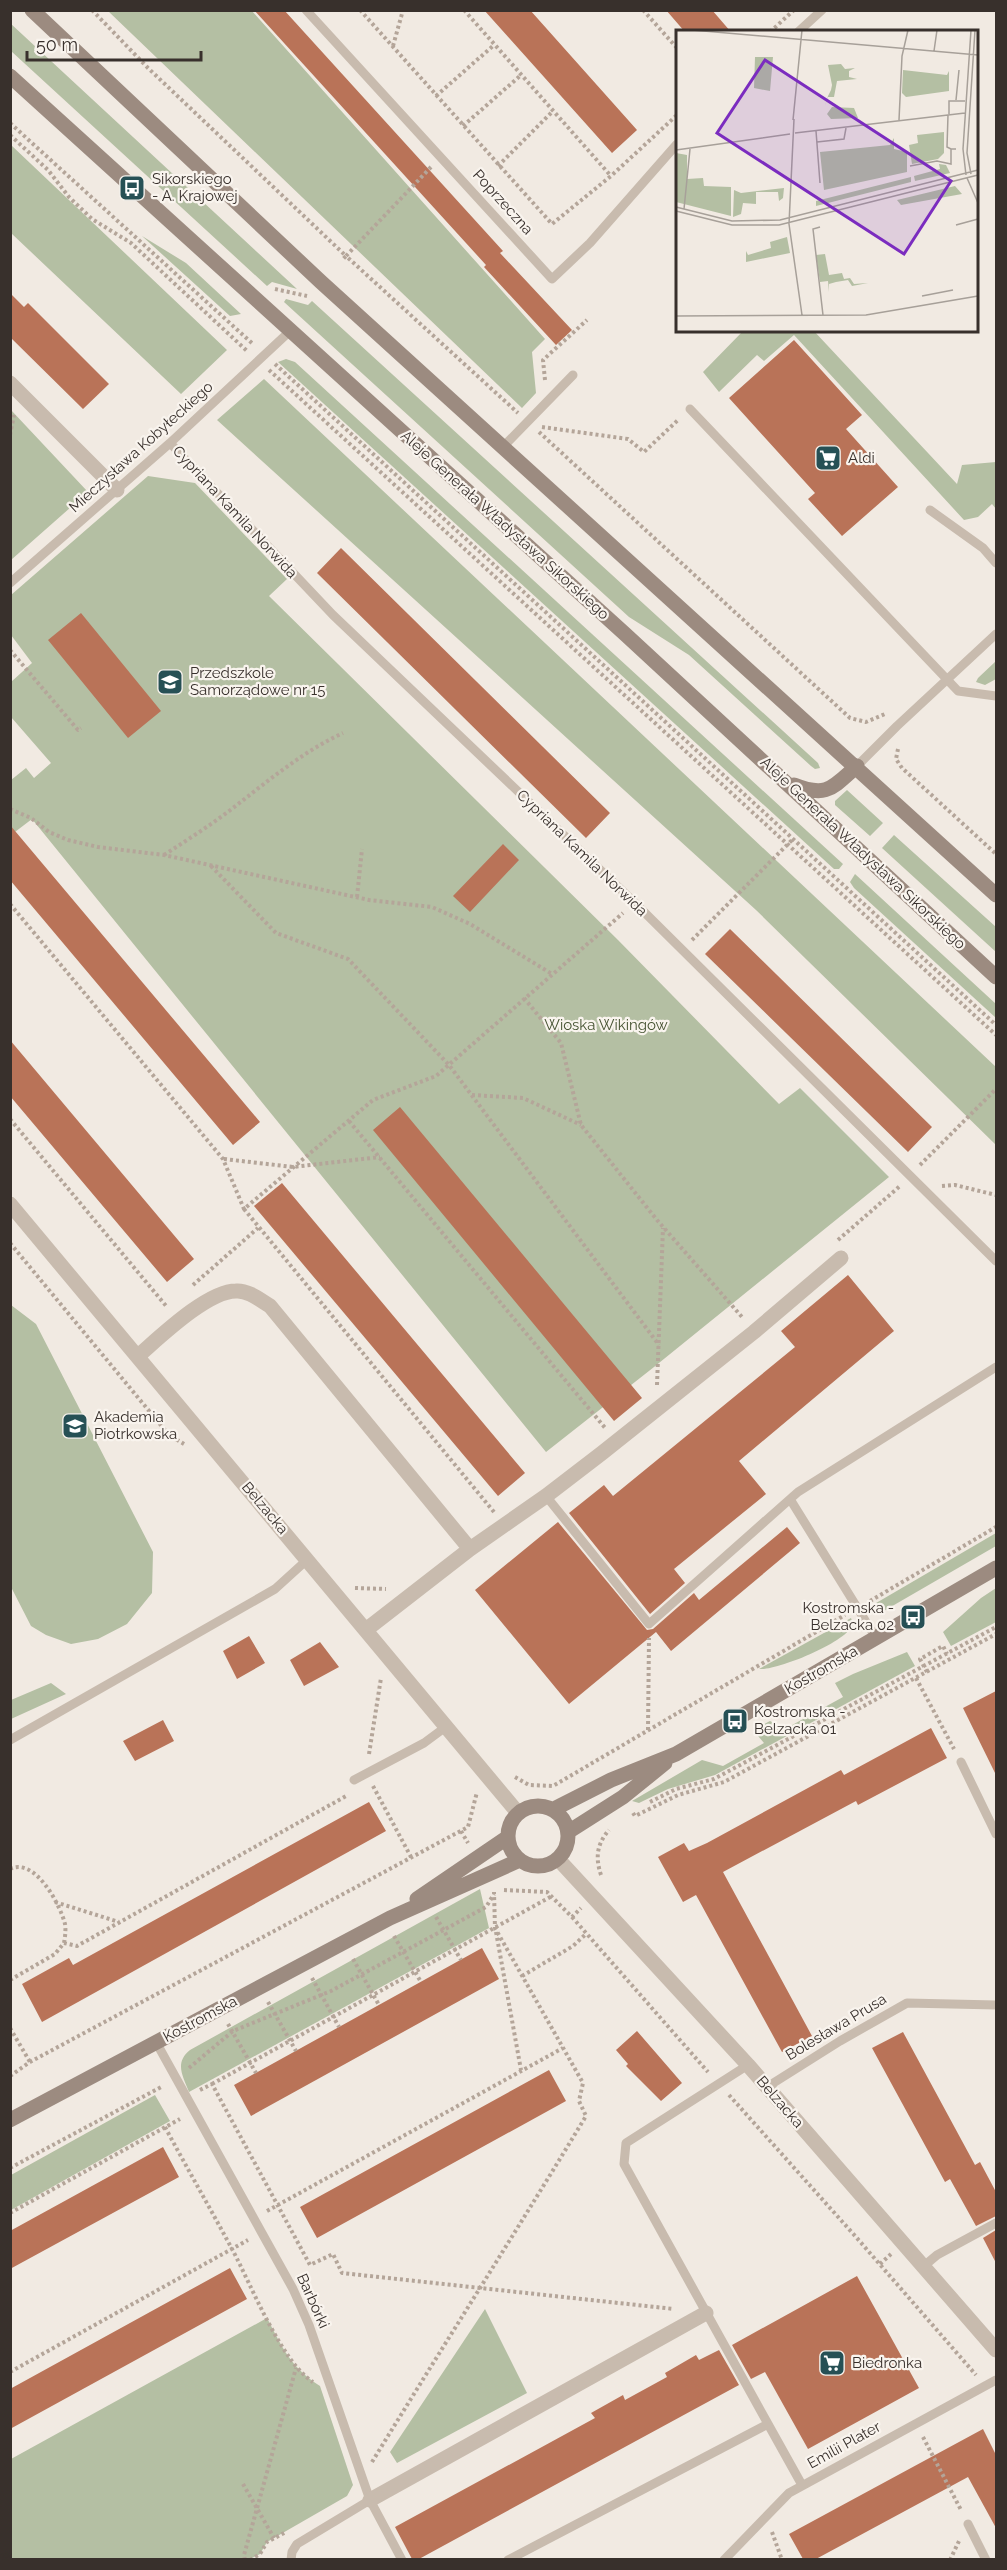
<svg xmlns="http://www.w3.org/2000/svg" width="1007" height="2570" viewBox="0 0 1007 2570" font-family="Raleway,sans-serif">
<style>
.green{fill:#b4bfa3}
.building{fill:#b97358}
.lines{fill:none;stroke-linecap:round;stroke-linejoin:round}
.path{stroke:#b4a599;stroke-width:4;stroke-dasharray:3 3;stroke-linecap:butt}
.lane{stroke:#c8bbae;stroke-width:9}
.street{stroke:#c8bbae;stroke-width:15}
.secondary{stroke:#9c8b80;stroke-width:15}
.labels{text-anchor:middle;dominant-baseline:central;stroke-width:4.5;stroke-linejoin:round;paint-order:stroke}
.poi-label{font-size:15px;fill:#38302c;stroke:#f9f4ee;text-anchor:start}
.street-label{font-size:15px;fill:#38302c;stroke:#f9f4ee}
.park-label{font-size:15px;fill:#465332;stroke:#f9f4ee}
.inset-road{fill:none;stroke:#a7a099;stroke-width:1.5}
.view{fill:#7b2cbf;fill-opacity:0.15;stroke:#7b2cbf;stroke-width:3}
.inset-edge{fill:none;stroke:#38302c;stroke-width:3}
</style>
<rect width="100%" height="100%" fill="#f1eae2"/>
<path class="green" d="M 108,11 L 252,11 L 545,339 L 532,352 L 536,393 L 522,408 Z
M 10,23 L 297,289 L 272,282 L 267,286 L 11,51 Z
M 11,145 L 227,350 L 181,394 L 11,233 Z
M 142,236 L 186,263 L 241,314 L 230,316 Z
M 286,299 L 308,305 L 312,301 L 818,763 L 820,768 L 815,769 L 811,766 L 689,655 L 629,617 L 284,302 Z
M 744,330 L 813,330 L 957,484 L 962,465 L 996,462 L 996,509 L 992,504 L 978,517 L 964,520 L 794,335 L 764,361 L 757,355 L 719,392 L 703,372 Z
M 286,359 L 295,362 L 843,864 L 839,869 L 834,869 L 278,362 Z
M 264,379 L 996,1067 L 996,1145 L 756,910 L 217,420 Z
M 11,410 L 88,492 L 11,560 L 10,560 Z
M 148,476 L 195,483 L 287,579 L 269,596 L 618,940 L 779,1104 L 800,1088 L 889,1177 L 654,1367 L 546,1452 L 32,819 L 11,835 L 11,780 L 26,768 L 34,778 L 51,763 L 11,717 L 11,682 L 32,663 L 11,635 L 11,595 Z
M 996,661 L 996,679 L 985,685 L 976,682 L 978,678 Z
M 847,790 L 883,823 L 870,836 L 835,805 L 835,801 Z
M 894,835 L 996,927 L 996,952 L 882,848 Z
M 855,874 L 996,1004 L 996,1018 L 854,888 L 850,882 Z
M 11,1305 L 36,1324 L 153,1552 L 152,1593 L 127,1624 L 98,1639 L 71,1644 L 46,1635 L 31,1626 L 11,1587 Z
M 996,1533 L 996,1546 L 882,1612 L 877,1612 L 871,1606 Z
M 996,1588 L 996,1622 L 951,1646 L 943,1632 L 981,1598 Z
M 851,1618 L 853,1624 C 848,1642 776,1671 759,1669 Z
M 907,1652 L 915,1666 L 715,1775 L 668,1789 L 639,1803 L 632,1801 L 702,1760 L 723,1766 L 764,1743 L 753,1730 L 770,1721 L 785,1729 L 843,1697 L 835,1683 L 853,1674 Z
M 51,1683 L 66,1694 L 11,1719 L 11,1700 Z
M 480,1889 L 489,1928 L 189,2092 C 183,2076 174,2063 190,2050 Z
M 155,2095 L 170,2121 L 11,2210 L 11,2175 Z
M 485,2309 L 527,2393 L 397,2463 L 390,2452 Z
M 267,2318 C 282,2347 291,2368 320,2386 L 353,2485 L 347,2496 L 267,2542 L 260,2554 L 250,2559 L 11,2559 L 11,2459 Z"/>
<path class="building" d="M 254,10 L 284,10 L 503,251 L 500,253 L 572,330 L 556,345 L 484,267 L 486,265 Z
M 484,10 L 530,10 L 637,130 L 612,153 Z
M 666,10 L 712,10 L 731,32 L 685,32 Z
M 10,293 L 24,307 L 28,303 L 109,384 L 83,409 L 10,337 Z
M 794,340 L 862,415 L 846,429 L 898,487 L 842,536 L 808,499 L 815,493 L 729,398 Z
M 341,548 L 610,813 L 586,838 L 317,573 Z
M 81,613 L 161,711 L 128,738 L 48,640 Z
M 10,825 L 260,1122 L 233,1145 L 10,880 Z
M 503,844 L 519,860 L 470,912 L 453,896 Z
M 730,929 L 932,1127 L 908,1152 L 705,954 Z
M 10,1040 L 194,1259 L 167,1282 L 10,1096 Z
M 400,1107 L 642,1398 L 614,1421 L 373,1130 Z
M 282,1183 L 525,1473 L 498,1496 L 254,1206 Z
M 848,1275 L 894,1331 L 739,1461 L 766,1494 L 674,1569 L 685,1583 L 650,1614 L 569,1513 L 604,1485 L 613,1496 L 795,1347 L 781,1331 Z
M 558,1522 L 647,1630 L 653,1629 L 694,1593 L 699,1600 L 787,1527 L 800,1543 L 671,1651 L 656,1632 L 569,1704 L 475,1590 Z
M 249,1636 L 265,1663 L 237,1679 L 223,1651 Z
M 320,1642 L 339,1667 L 304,1686 L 290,1660 Z
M 996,1691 L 996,1775 L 963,1708 Z
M 163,1720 L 174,1741 L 135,1761 L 123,1741 Z
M 931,1728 L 947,1758 L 858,1805 L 856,1801 L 723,1872 L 812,2036 L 782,2052 L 696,1895 L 683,1902 L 658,1857 L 684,1843 L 689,1851 L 707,1843 L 841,1770 L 844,1775 Z
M 369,1802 L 386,1831 L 42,2022 L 22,1984 L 69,1958 L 73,1965 Z
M 482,1948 L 499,1979 L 251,2116 L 234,2085 Z
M 637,2031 L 682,2083 L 661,2101 L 626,2066 L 628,2064 L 616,2050 Z
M 903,2032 L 975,2165 L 980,2162 L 996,2192 L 996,2216 L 976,2226 L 950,2179 L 945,2182 L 872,2048 Z
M 549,2070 L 566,2101 L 317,2238 L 300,2207 Z
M 163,2147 L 179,2177 L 10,2269 L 10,2231 Z
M 996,2230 L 996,2263 L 983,2238 Z
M 230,2268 L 247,2299 L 10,2429 L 10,2389 Z
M 857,2276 L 919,2388 L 808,2449 L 765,2372 L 751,2379 L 732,2345 Z
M 719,2350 L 739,2385 L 419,2559 L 412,2559 L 395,2527 L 595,2418 L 591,2413 L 623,2395 L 625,2400 L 667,2377 L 665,2373 L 696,2355 L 699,2360 Z
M 983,2429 L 996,2455 L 996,2528 L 968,2477 L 816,2559 L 803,2559 L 789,2534 Z"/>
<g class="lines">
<path class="path" d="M 92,10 L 148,68 L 346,256 L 342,260
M 360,10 L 552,224 L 611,176 L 677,115
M 464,10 L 611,176
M 643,10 L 677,48
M 770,32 L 794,10
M 393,46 L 403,10
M 436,96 L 494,45
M 10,123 L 254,345
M 463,126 L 521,75
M 10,135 L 48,170 L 69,197 L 92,219 L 131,243 L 247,351
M 498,166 L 553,111
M 431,167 L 346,256 L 518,413
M 275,289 L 307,296
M 275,364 L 996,1025
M 269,370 L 996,1035
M 545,380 L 543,360 L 587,320
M 542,427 L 628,439 L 644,452 L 678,420
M 539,432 L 850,718 L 866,722 L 885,714
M 10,435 L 14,415
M 10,650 L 78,730 L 81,728
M 898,749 L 896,759 L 902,768 L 996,854
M 10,809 L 31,818 L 49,832 L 68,840 L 98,847 L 164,855 L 369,900 L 432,907 L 470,924 L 552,974
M 164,855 C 187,840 211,825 233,808 C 268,781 302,752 343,733
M 211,866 L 276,933 L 348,959 L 449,1065 L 659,1345
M 357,897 L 362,849
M 10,904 L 223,1159 L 244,1209
M 692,940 L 793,839
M 524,998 L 561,1043 L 581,1125 L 657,1220 L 742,1317
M 472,1095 L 523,1098 L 581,1125
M 10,1119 L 167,1307
M 349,1121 L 606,1429
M 224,1159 L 293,1167 L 380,1157
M 920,1165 L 996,1089
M 942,1186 L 955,1185 L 996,1195
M 838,1240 L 900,1186
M 10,1243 L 169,1435 L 184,1444
M 193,1285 L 258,1228
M 657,1385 L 663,1228
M 494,1512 L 244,1209 L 373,1100 L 436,1076 L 623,913
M 355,1588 L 386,1589
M 870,1601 L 996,1527
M 927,1672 L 920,1659 L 943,1646 L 947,1654
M 916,1678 L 954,1749
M 648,1730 L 649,1638
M 369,1754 L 381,1678
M 515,1777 L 529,1785 L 553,1786 L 845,1615
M 373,1786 L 411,1857
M 650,1802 L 676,1789 L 714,1779 L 996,1627
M 633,1813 L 635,1816 L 678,1795 L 724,1782 L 996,1634
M 461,1831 L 468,1843
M 10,1869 C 35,1857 60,1904 65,1924 C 66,1931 65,1937 64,1943
M 601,1875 C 595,1857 597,1844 609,1830
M 504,1890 L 547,1892 L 572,1917 L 581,1908
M 55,1902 L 119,1922
M 436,1917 L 461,1960
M 572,1917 L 708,2072
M 496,1932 L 521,2070
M 394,1936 L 421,1982
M 353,1959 L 379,2005
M 522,1976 L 573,1946 L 586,1934
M 312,1978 L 339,2027
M 10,1980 L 55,1954 L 64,1943 L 77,1946 L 348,1795
M 268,2002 L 296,2051
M 228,2024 L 256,2073
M 10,2028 L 30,2062
M 189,2068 L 233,2031 L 331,1991 L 486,1907 L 494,1894
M 10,2076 L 30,2062 L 468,1827 L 477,1792
M 212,2084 L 552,1896
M 200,2090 L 212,2084 L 310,2265 L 333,2254 L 342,2273 L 674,2309
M 729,2095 L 856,2237 L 976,2375
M 165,2127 C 187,2168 210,2208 232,2249 C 251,2284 281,2362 313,2382
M 10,2168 L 163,2086
M 267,2211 L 563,2048
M 10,2213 L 180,2119
M 880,2264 L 891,2254
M 10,2372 L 248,2240
M 923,2437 L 961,2510
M 372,2462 C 443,2346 516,2232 586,2116 L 579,2101 L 583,2083 L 495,1928 L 494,1892
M 243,2484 L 274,2538
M 772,2532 L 782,2560
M 245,2560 L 244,2555 L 296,2368
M 250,2560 L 260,2554 L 267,2542 L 286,2532
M 950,2560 L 959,2541"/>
<path class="lane" d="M 306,10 L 552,279 L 590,243 L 677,144
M 798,32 L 822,10
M 690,409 L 958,691 L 996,696
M 170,443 L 333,615 L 635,903 L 996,1261
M 503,447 L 573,375
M 930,510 L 983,548 L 996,563
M 10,583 L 170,443 L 289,332
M 857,766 L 897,726 L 996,634
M 546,1496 L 649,1624 L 798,1492 L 996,1367
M 790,1499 L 876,1638
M 10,1740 L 275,1589 L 308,1559
M 961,1762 L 996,1834
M 354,1780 L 424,1743 L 447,1726
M 156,2042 L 293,2289 L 309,2325 L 370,2500 L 297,2544 L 292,2552 L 291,2560
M 748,2065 L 626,2143 L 624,2164 L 768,2424
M 767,2087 L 840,2041 L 907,2003 L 996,2005
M 924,2266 L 937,2255 L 996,2223
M 370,2500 L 402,2560
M 968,2524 L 986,2560
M 508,2560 L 768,2424 L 802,2485
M 724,2560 L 789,2493 L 996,2380"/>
<path class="street" d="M 10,383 L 117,490
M 10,1204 L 518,1813
M 138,1356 C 159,1338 207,1291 236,1291 C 248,1290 260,1300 270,1306 L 470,1549
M 367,1629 L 470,1549 L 546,1496 L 602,1453 L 754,1332 L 841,1258
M 558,1859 L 748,2065 L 996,2350
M 370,2500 L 706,2313"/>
<path class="secondary" d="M 32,10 L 321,282 L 996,895
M 10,76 L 625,634 L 996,977
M 794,785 C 827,798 832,788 857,766
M508 1836a30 30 0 1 1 60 0a30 30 0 1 1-60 0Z
M 554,1809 L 611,1780 L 676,1754 L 996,1568
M 568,1832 L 623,1797 L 665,1763
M 417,1899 L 508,1837
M 10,2120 L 390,1918 L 520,1860"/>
</g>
<defs>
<g id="bus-square" transform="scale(1.35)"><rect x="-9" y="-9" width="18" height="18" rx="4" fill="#265055" stroke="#f9f4ee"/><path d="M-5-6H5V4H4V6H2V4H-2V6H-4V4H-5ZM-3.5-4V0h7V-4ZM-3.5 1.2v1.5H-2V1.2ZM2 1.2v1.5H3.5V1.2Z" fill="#fff"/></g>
<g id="supermarket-square" transform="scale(1.35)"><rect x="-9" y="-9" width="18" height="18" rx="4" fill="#265055" stroke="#f9f4ee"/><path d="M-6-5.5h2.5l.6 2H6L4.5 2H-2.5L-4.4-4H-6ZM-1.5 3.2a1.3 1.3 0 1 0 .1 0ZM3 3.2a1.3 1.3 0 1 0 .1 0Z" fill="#fff"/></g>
<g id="school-square" transform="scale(1.35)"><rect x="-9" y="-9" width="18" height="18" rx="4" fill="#265055" stroke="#f9f4ee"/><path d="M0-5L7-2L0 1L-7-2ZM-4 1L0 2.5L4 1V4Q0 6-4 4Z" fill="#fff"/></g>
<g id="university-square" transform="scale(1.35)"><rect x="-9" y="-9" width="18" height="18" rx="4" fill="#265055" stroke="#f9f4ee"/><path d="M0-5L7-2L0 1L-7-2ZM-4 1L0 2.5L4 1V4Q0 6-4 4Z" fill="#fff"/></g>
</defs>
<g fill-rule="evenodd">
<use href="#bus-square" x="132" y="188"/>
<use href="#supermarket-square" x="828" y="458"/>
<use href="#school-square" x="170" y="682"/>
<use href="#university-square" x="75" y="1426"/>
<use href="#bus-square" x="913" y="1617"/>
<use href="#bus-square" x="735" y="1721"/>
<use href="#supermarket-square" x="832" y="2363"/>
</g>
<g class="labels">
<g class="poi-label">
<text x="152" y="179">Sikorskiego<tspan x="152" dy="17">- A. Krajowej</tspan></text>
<text x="848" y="458">Aldi</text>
<text x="190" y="673">Przedszkole<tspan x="190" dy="17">Samorządowe nr 15</tspan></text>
<text x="94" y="1417">Akademia<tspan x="94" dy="17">Piotrkowska</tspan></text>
<text x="894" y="1608" text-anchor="end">Kostromska -<tspan x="894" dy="17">Belzacka 02</tspan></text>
<text x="754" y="1712">Kostromska -<tspan x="754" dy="17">Belzacka 01</tspan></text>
<text x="852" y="2363">Biedronka</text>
</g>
<g class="street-label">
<text transform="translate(503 202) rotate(48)">Poprzeczna</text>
<text transform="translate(141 447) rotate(-42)">Mieczysława Kobyłeckiego</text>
<text transform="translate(235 512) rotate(47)">Cypriana Kamila Norwida</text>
<text transform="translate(505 525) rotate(42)">Aleje Generała Władysława Sikorskiego</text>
<text transform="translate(582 853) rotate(44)">Cypriana Kamila Norwida</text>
<text transform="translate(863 853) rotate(43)">Aleje Generała Władysława Sikorskiego</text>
<text transform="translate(265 1508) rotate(50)">Belzacka</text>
<text transform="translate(821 1670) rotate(-30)">Kostromska</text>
<text transform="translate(200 2019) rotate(-28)">Kostromska</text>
<text transform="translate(836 2027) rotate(-31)">Bolesława Prusa</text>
<text transform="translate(780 2102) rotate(49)">Belzacka</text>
<text transform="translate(313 2301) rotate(66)">Barbórki</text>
<text transform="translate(844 2445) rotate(-29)">Emilii Plater</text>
</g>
<g class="park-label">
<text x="606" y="1025">Wioska Wikingów</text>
</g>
</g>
<g transform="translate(676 30)">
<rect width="302" height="302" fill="#f1eae2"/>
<path d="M 79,27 L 97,27 L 94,61 L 78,58 ZM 165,34 L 169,39 L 179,38 L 173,41 L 173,47 L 181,49 L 161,51 L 158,67 L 152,67 L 149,76 L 152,66 L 155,60 L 156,55 L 152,35 ZM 227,40 L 271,45 L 273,41 L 273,61 L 230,67 L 226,63 ZM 156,77 L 178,78 L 182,88 L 155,89 L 151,84 ZM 268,102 L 268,123 L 262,129 L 236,134 L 233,115 L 242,113 L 241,105 ZM 218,108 L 218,119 L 231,122 L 231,142 L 148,160 L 144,122 L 214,115 ZM 0,123 L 11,125 L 11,149 L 27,148 L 28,156 L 55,157 L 55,186 L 0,172 ZM 263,134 L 270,135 L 274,143 L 239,151 L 238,146 L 264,139 ZM 235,147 L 235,152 L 140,176 L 140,171 ZM 279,156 L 286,164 L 225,175 L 221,170 ZM 108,158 L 107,168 L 103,171 L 102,162 L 80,162 L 80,174 L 67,173 L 65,184 L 57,187 L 58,160 L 65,163 ZM 111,207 L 114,223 L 70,232 L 70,221 L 72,225 L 95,218 L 94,212 ZM 149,224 L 153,245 L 166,243 L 168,249 L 174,248 L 178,254 L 192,253 L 176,256 L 172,250 L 160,252 L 153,254 L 153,262 L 152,251 L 144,252 L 140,225 Z" fill="#b4bfa3"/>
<path class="inset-road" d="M 16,0 L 302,25M 258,21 L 261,0M 280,70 L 283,40M 273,84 L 273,71 L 289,71M 272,85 L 271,117 L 275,119M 118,89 L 113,194 L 126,285M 117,90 L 126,0M 223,90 L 226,26 L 232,0M 140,101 L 144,153M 119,103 L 289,83M 141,112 L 168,109 L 170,98M 0,120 L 114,104M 234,136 L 261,131 L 275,134 L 275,119 L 280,119M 295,144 L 291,123 L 299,0M 290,145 L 287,119 L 295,0M 291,148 L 302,173M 0,177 L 56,191 L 104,190 L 302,140M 8,179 L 14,119M 0,181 L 56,195 L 103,195 L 302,145M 280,195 L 302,189M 144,197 L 137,199 L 147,285M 246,266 L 277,260M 0,286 L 190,285 L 302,266"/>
<path class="view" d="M 89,30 L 275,151 L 228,224 L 41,103 Z"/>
<rect width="302" height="302" class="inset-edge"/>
</g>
<rect width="1007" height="2570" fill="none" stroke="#38302c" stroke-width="24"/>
<path d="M27 51v9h174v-9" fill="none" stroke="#38302c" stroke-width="3"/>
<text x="36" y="51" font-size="18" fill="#38302c" stroke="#f9f4ee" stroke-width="4.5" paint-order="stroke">50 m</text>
</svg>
